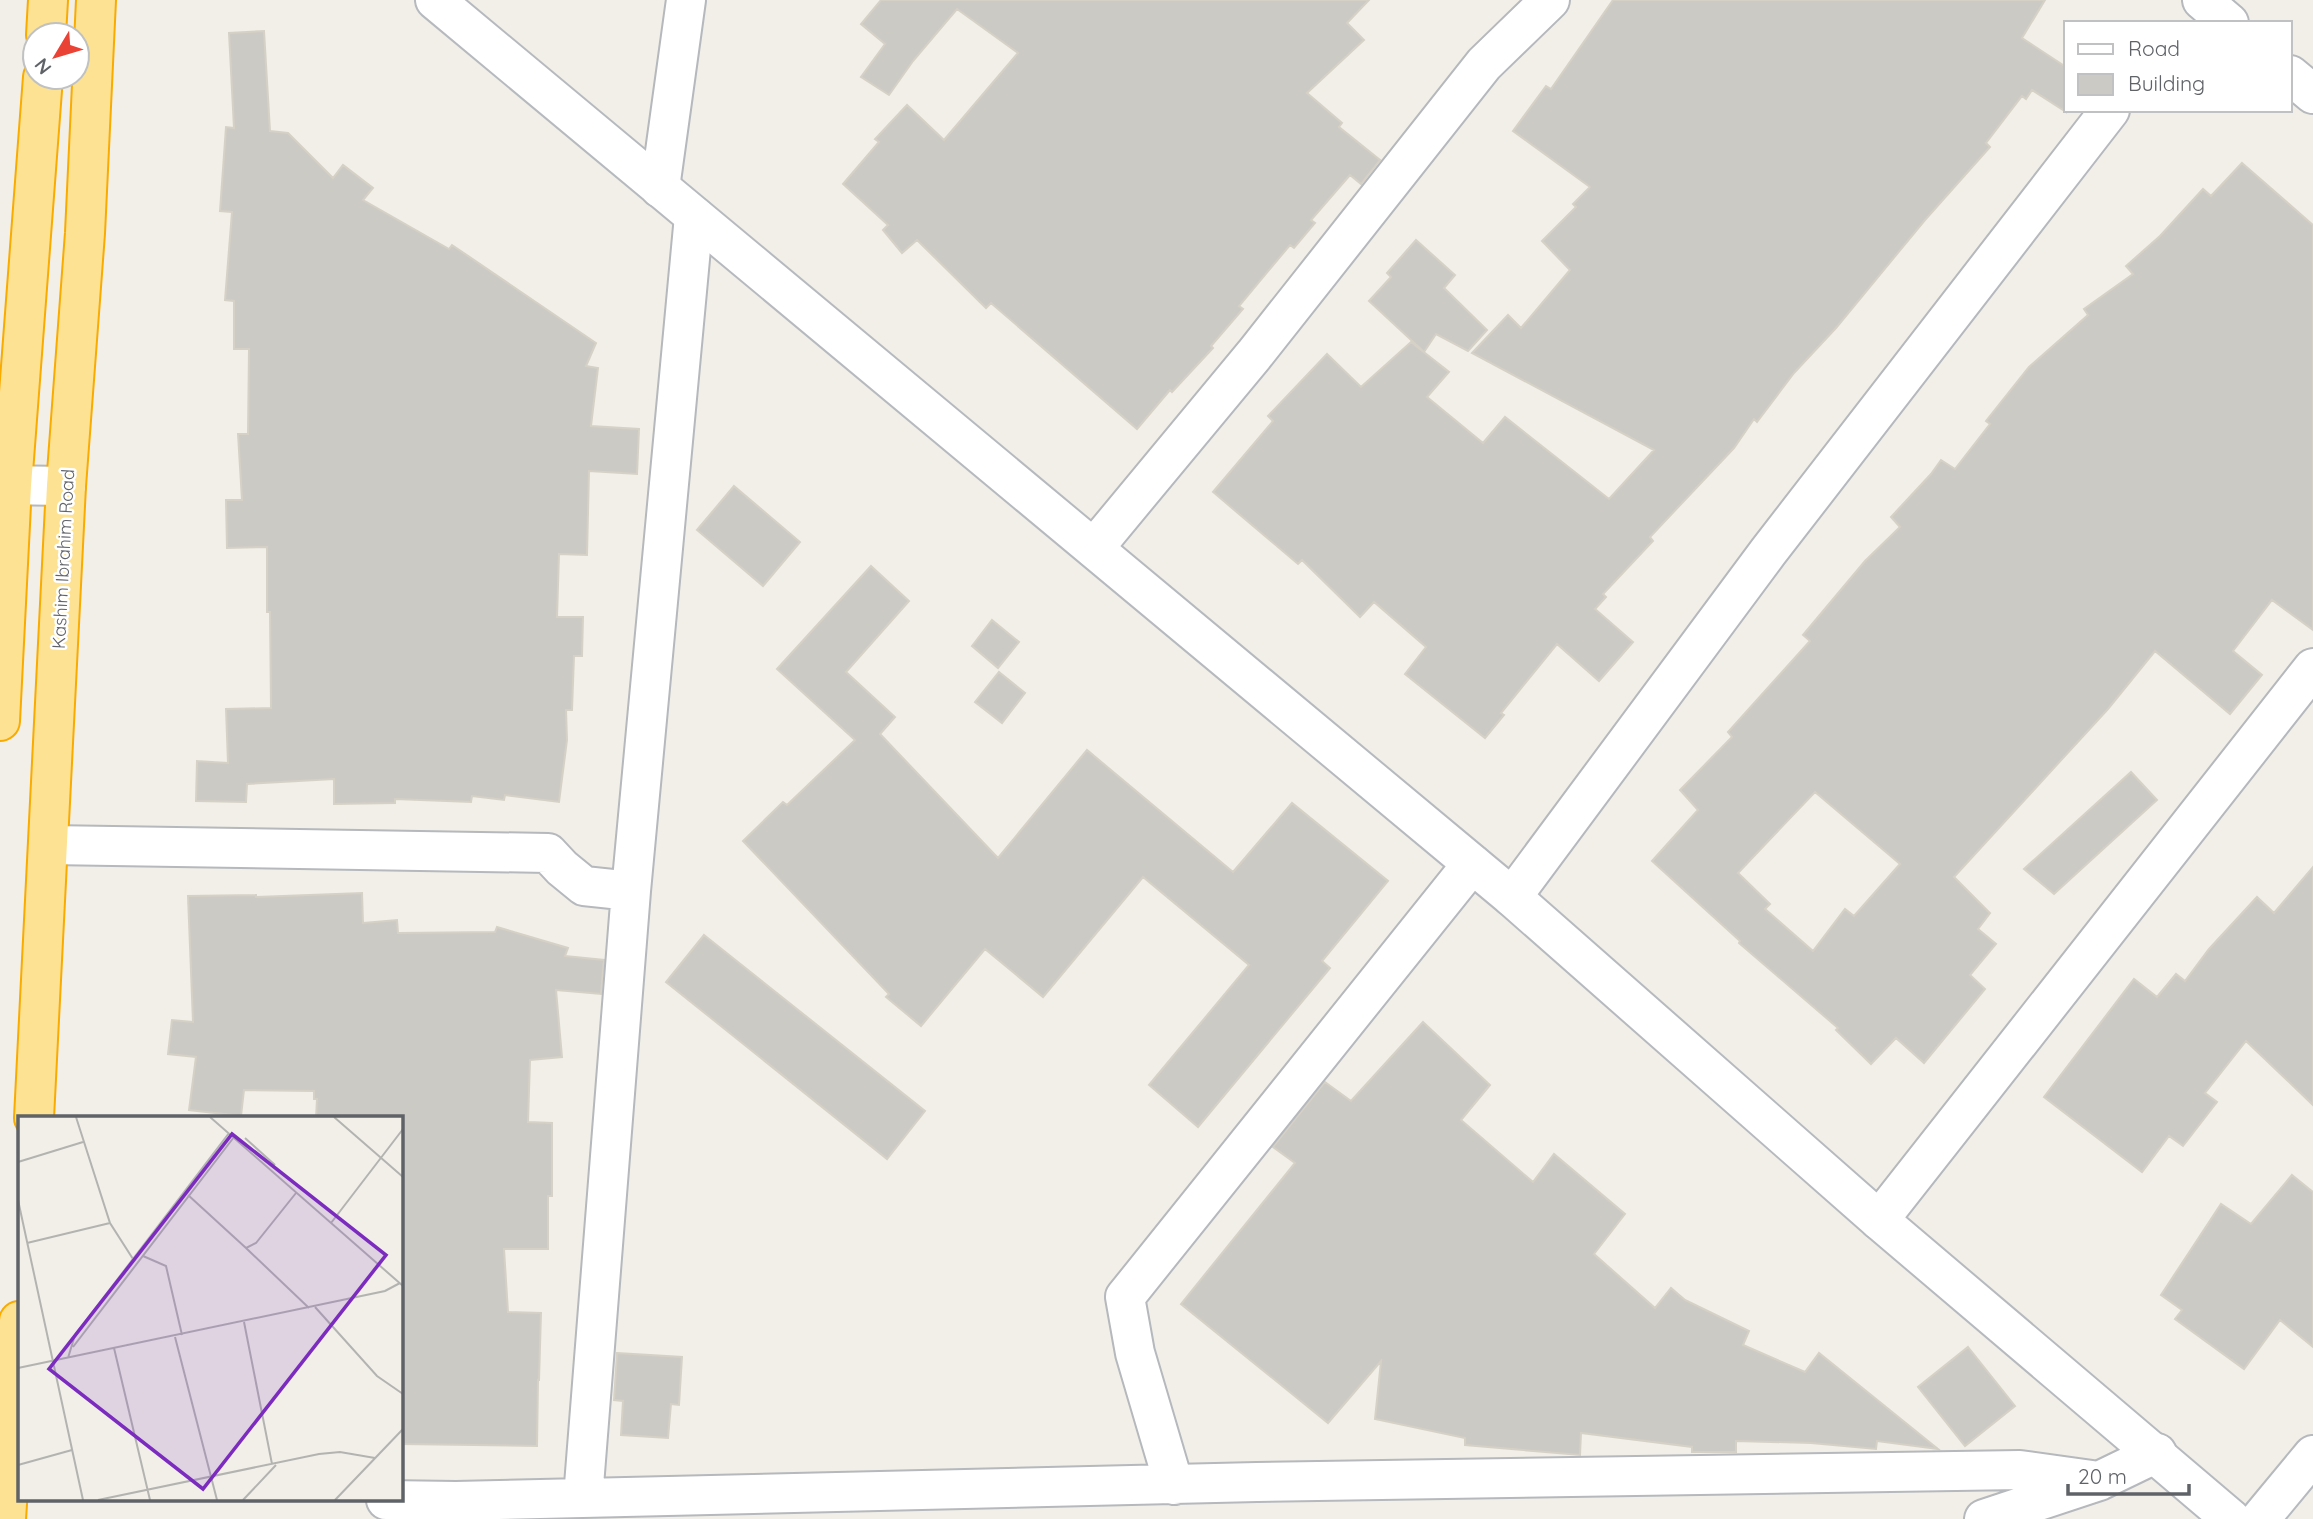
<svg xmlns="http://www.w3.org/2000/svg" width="2313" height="1519" viewBox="0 0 2313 1519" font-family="Quicksand,sans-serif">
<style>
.building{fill:#cccac5;stroke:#d6d1c6;stroke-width:2;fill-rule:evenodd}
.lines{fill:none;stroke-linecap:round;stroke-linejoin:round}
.street-casing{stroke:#b5b8bc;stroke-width:42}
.secondary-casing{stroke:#b6babf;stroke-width:42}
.highway-casing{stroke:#f9ab00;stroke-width:42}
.street{stroke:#fff;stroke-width:38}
.secondary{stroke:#fff;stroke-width:38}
.highway{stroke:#fde293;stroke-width:38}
.labels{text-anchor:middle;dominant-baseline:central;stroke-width:5;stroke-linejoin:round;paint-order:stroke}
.street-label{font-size:18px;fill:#5f6368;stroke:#fff}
.inset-road{fill:none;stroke:#b3b3b1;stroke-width:2}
.view{fill:#7b2cbf;fill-opacity:0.15;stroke:#7b2cbf;stroke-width:3.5}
.inset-edge{fill:none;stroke:#5f6368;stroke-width:3.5}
</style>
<rect width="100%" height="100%" fill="#f1efe8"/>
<path class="building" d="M 881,0 L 1369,0 L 1347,23 L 1364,40 L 1307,93 L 1342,123 L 1339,127 L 1380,160 L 1361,184 L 1350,175 L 1311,220 L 1315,223 L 1294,248 L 1290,245 L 1239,306 L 1243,309 L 1211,346 L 1213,348 L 1172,392 L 1170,390 L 1137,429 L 991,303 L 986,308 L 917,240 L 902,253 L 883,230 L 888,225 L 843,184 L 879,142 L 875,139 L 907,105 L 944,140 L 1018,53 L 957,9 L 913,61 L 889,95 L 861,77 L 885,44 L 861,24 Z
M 1613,0 L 2045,0 L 2022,38 L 2066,67 L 2066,112 L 2032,90 L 2026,99 L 2022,96 L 1986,143 L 1990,147 L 1925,220 L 1836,328 L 1794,373 L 1757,422 L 1754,419 L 1734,448 L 1650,537 L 1653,541 L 1603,594 L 1606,597 L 1595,609 L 1633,642 L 1599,681 L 1557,644 L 1501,713 L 1504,715 L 1485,738 L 1405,674 L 1426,647 L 1374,602 L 1360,617 L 1302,560 L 1298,564 L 1213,492 L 1273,421 L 1268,416 L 1327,354 L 1361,387 L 1411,342 L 1449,372 L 1427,397 L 1483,443 L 1505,417 L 1609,499 L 1654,450 L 1472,353 L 1508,315 L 1521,328 L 1570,270 L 1542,241 L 1576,207 L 1573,204 L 1590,187 L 1513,131 L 1546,86 L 1551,89 Z
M 264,31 L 270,131 L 288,133 L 333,178 L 343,165 L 373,188 L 363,200 L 449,249 L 452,245 L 596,343 L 586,366 L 598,368 L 591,426 L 639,429 L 637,474 L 589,471 L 587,555 L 559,554 L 557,617 L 583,617 L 582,656 L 574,656 L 572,710 L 566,710 L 567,740 L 559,802 L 505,795 L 504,800 L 472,796 L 471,802 L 395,799 L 395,803 L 334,804 L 334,779 L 247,784 L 246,802 L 196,801 L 197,761 L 228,763 L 226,709 L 271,708 L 270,612 L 267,612 L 267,547 L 227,548 L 226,500 L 242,500 L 238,434 L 248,434 L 249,349 L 234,349 L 234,301 L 225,300 L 232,212 L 220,211 L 226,127 L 234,128 L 229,33 Z
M 2242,163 L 2313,225 L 2313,630 L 2272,600 L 2233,651 L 2262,675 L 2230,714 L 2155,651 L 2108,709 L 1954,877 L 1990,913 L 1978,929 L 1996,944 L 1970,975 L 1985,989 L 1924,1063 L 1896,1038 L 1871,1064 L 1836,1030 L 1838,1028 L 1739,943 L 1740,941 L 1652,861 L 1698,810 L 1680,790 L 1732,737 L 1728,732 L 1810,641 L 1803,635 L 1865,561 L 1900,527 L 1891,517 L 1931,474 L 1941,460 L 1955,469 L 1990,424 L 1986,421 L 2029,367 L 2088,315 L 2084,309 L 2133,274 L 2126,266 L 2160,236 L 2203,189 L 2211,196 ZM 1815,792 L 1900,864 L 1854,916 L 1845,909 L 1813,951 L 1765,909 L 1770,904 L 1738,873 Z
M 1416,240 L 1455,275 L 1444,288 L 1487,330 L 1468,351 L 1436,334 L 1424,352 L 1369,301 L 1391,277 L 1387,273 Z
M 734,486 L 800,542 L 763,586 L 697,530 Z
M 871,566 L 909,601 L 846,672 L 895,717 L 880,734 L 998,858 L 1087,750 L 1233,872 L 1292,803 L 1388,881 L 1322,961 L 1330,968 L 1198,1127 L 1149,1085 L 1249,965 L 1143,877 L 1043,997 L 985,949 L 921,1026 L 886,997 L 889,994 L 743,841 L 783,802 L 787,805 L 855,740 L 777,669 Z
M 992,620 L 1019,642 L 998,668 L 972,646 Z
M 999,672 L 1025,693 L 1002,723 L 975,702 Z
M 2131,772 L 2157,800 L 2054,894 L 2024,869 Z
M 2313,867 L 2313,1105 L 2246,1041 L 2205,1093 L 2217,1102 L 2183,1146 L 2169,1136 L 2142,1172 L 2044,1097 L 2134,979 L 2157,997 L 2176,974 L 2185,981 L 2209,949 L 2257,897 L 2274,913 Z
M 362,893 L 363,923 L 397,920 L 398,933 L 495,932 L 497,927 L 568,948 L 565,956 L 604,960 L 601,994 L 556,990 L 562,1057 L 530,1060 L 528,1122 L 552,1123 L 552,1196 L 548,1196 L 548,1249 L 504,1249 L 508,1312 L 541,1313 L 539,1380 L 538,1380 L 537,1446 L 401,1444 L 401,1118 L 316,1118 L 317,1099 L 314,1099 L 314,1091 L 244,1090 L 241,1116 L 189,1110 L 196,1057 L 168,1054 L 172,1020 L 193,1022 L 188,896 L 256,895 L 256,897 Z
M 704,935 L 925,1111 L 887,1159 L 666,982 Z
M 1423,1022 L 1490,1085 L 1461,1120 L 1533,1182 L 1554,1154 L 1625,1214 L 1594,1254 L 1655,1308 L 1671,1288 L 1685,1300 L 1749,1331 L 1743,1345 L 1805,1372 L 1819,1353 L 1938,1449 L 1877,1441 L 1876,1449 L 1811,1443 L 1736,1441 L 1736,1452 L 1692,1452 L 1692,1447 L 1581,1433 L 1580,1455 L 1465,1445 L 1465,1438 L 1375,1419 L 1381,1361 L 1328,1423 L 1181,1304 L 1295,1163 L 1273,1147 L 1325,1082 L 1351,1101 Z
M 2292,1175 L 2313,1192 L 2313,1347 L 2280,1320 L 2244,1369 L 2175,1319 L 2182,1310 L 2161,1295 L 2221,1204 L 2251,1224 Z
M 1968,1347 L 2015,1406 L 1965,1446 L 1918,1387 Z
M 617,1353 L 682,1357 L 679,1405 L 671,1404 L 668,1438 L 621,1435 L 623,1401 L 614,1400 Z"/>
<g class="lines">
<g class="street-casing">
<path id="street" d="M 2202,0 L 2229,23
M 2290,75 L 2313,94
M 660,188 L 686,0
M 0,485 L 66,486
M 1094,548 L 1254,355 L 1484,64 L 1550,0
M 49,845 L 548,853 L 562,868 L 584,886 L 631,891 L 694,216
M 1512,897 L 1768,552 L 2110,110
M 1879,1220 L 2313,668
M 1174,1485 L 1135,1353 L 1125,1297 L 1472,864
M 583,1498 L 631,891
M 386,1500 L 456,1501 L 1257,1482 L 2020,1470 L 2099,1481
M 1984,1519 L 2099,1481 L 2157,1453"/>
</g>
<g class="secondary-casing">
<path id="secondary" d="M 435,0 L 1512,897 L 1879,1220 L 2231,1519
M 2260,1519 L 2313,1455"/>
</g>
<g class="highway-casing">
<path id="highway" d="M 46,35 L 48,0
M 0,721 L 12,485 L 43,77
M 34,1118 L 66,486 L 85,233 L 96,0
M 6,1519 L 19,1321"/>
</g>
<use href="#street" class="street"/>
<use href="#secondary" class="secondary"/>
<use href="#highway" class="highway"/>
</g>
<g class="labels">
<g class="street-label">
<text transform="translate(63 559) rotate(-87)">Kashim Ibrahim Road</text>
</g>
</g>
<g transform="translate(18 1116)">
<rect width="385" height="385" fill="#f1efe8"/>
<path class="inset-road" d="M 58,1 L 92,107 L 115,143M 192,1 L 385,170M 316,1 L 385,61M 227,22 L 257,49M 0,46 L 65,26M 278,77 L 238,127 L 228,132 L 291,192M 170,79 L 228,132M 0,84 L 65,384M 313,107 L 385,13M 9,127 L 92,107M 125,140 L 148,150 L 164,219M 297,191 L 359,260 L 385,278M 226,206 L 254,348M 157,221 L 199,384M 55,231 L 216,21M 96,232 L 132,384M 50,242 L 57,219 L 211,17M 0,252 L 367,175 L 382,167M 0,349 L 54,334M 80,384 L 301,338 L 322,336 L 357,342M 225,384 L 258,349M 317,384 L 385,313"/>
<path class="view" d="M 214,18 L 368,139 L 185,373 L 31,253 Z"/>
<rect width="385" height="385" class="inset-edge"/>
</g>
<rect x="2064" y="21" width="228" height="91" fill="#ffffff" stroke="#bfc1c3" stroke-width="2"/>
<rect x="2078" y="44" width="35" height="10" fill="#ffffff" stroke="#bfc1c3" stroke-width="2"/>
<text x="2128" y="56" font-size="21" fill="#5f6368">Road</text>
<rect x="2078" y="74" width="35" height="21" fill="#cccac5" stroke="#bfc1c3" stroke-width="2"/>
<text x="2128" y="91" font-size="21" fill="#5f6368">Building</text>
<g transform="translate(56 56) rotate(232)"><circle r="33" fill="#ffffff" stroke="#bfc1c3" stroke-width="2"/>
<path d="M0-5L12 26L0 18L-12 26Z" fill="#ea4335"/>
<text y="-10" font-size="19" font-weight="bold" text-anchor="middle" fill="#5f6368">N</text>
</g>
<path d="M2068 1484v10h121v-10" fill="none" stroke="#5f6368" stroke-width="3.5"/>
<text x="2078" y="1484" font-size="21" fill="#5f6368" stroke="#ffffff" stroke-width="5" paint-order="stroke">20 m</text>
</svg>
